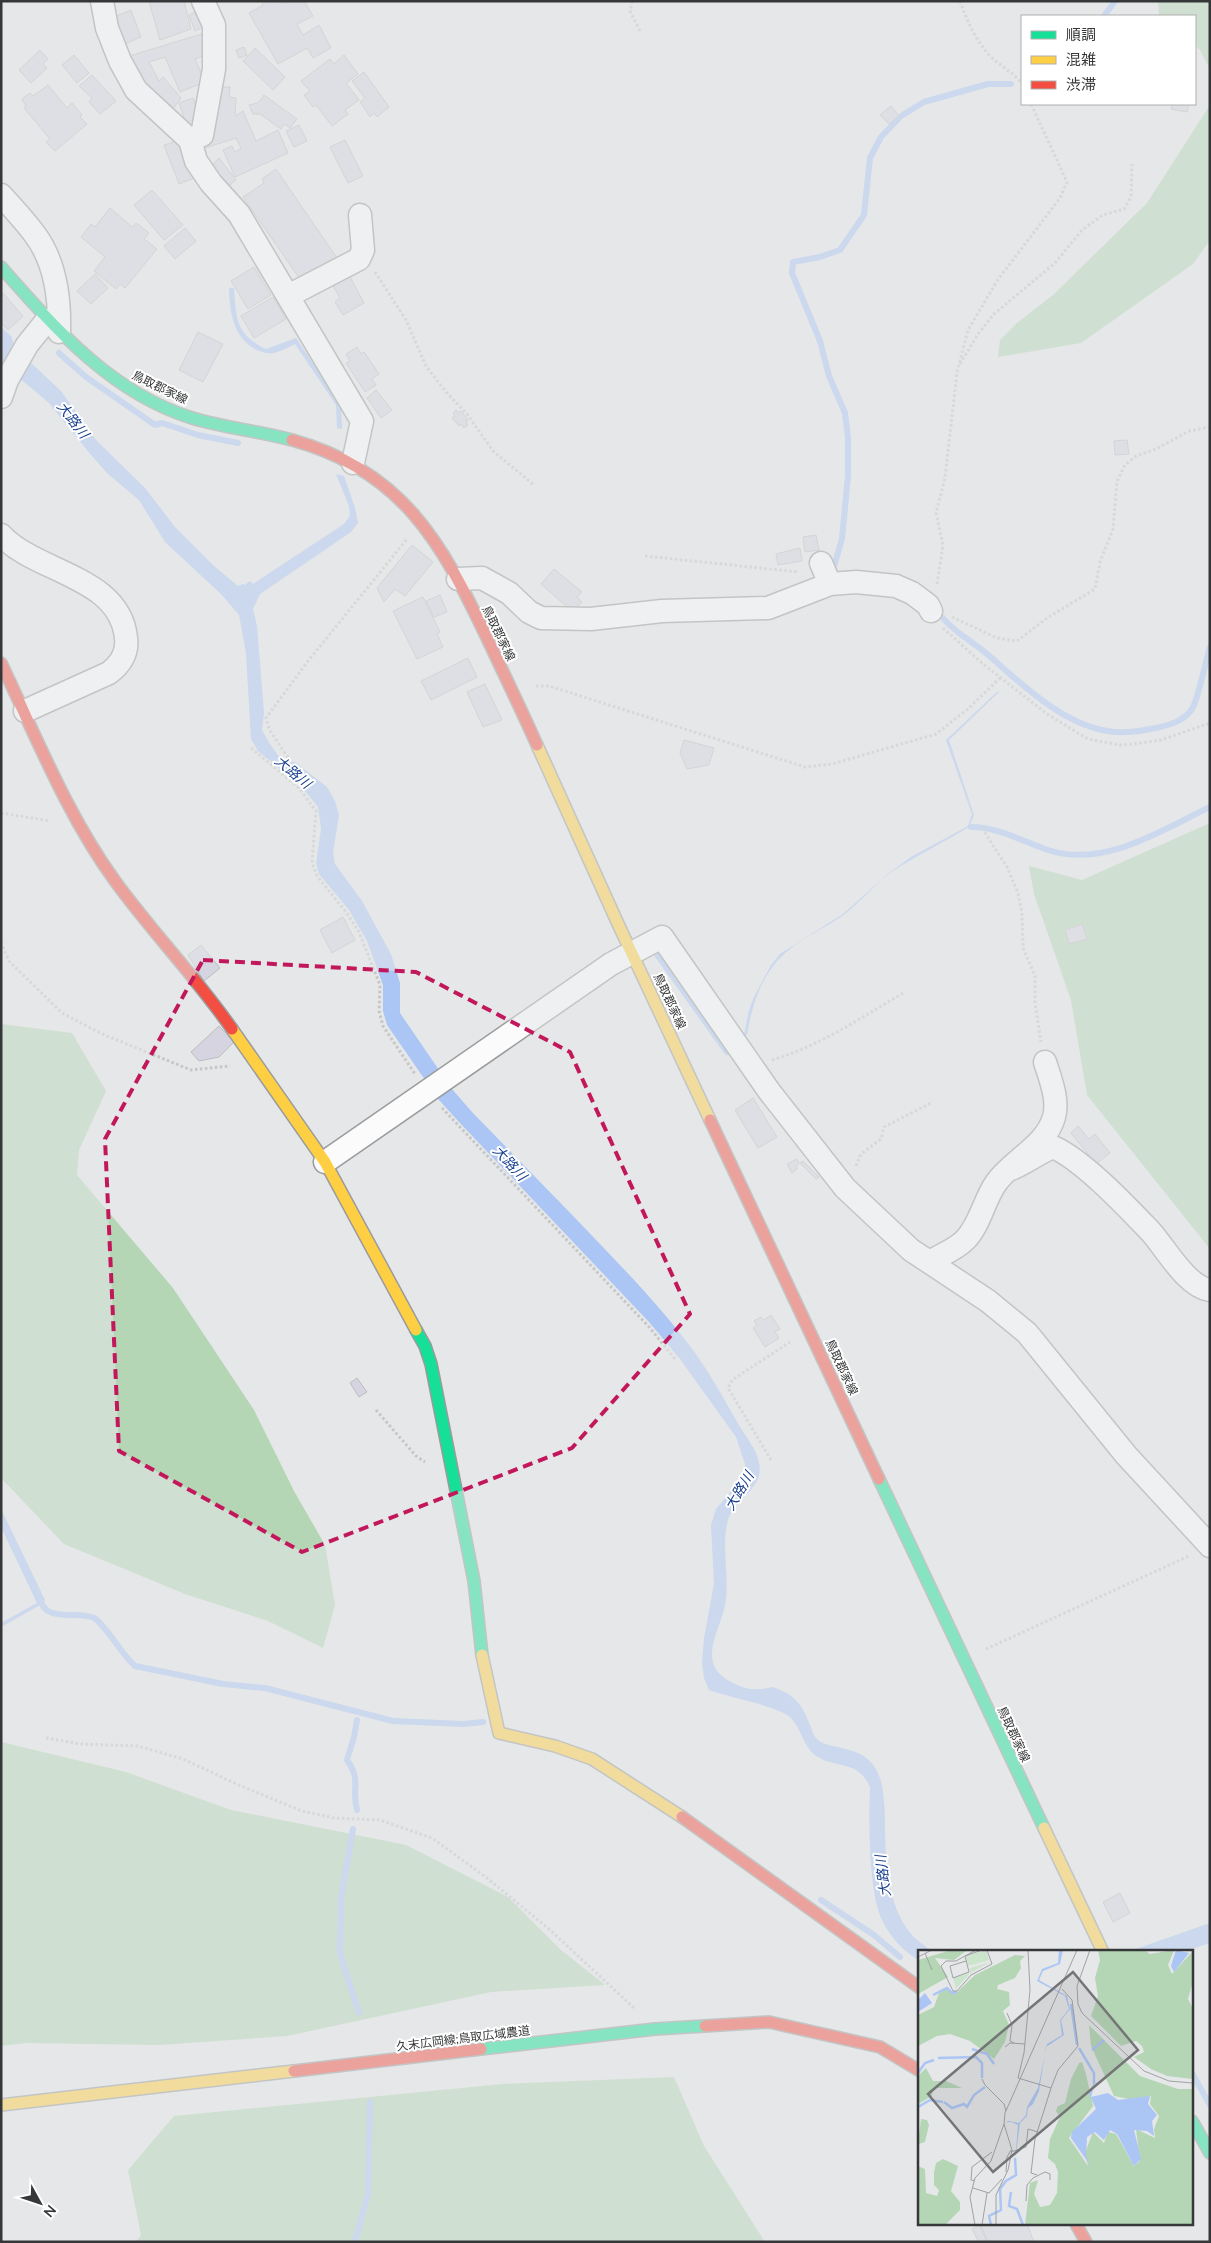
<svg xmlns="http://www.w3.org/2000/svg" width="1211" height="2243" viewBox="0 0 1211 2243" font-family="Mulish,'Noto Sans JP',sans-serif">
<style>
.forest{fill:#b4d6b5}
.water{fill:#abc5f5}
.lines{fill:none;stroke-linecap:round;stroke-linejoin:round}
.stream{stroke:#abc5f5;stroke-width:6}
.building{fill:#d5d4e0;stroke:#bdbdbe}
.street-casing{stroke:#9a9b9c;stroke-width:25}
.fast-casing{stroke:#9a9b9c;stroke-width:14}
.slow-casing{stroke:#9a9b9c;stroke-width:14}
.jam-casing{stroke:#9a9b9c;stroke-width:14}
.path{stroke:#c6c6c7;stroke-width:3;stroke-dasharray:2.5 2.5;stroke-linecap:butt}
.street{stroke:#fbfbfc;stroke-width:22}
.fast{stroke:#16e098;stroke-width:11}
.slow{stroke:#ffcf43;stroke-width:11}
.jam{stroke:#f24e42;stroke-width:11}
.marked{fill:none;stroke:#c2185b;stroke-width:4;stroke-dasharray:10 6;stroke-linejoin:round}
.labels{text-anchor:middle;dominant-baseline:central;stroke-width:4;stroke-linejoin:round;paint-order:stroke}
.street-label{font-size:12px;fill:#363738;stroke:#fff}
.water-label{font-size:14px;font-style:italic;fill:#1b418f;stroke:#fff}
.inset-river{fill:none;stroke:#abc5f5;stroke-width:2.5}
.inset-road{fill:none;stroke:#a0a1a2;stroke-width:1}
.view{fill:#747576;fill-opacity:0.15;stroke:#747576;stroke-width:2.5}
.inset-edge{fill:none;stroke:#363738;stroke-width:2.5}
</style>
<rect width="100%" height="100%" fill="#e6e7e8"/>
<path class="forest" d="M 1158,1 L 1210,1 L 1210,69 L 1200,50 L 1195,45 L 1195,16 L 1159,16 Z
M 1210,105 L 1210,240 L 1193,264 L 1081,343 L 998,357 L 1000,340 L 1017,323 L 1053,295 L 1147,203 Z
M 1210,823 L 1210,1249 L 1087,1095 L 1071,1000 L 1034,894 L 1029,866 L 1082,880 Z
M 1,1024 L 72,1033 L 106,1091 L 79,1150 L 77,1175 L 173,1288 L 254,1410 L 294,1491 L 325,1545 L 335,1605 L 323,1648 L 268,1621 L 185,1594 L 64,1544 L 1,1478 Z
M 1,1742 L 126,1772 L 231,1810 L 406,1845 L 508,1897 L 561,1950 L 605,1985 L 491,1992 L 287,2036 L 160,2045 L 26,2043 L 1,2046 Z
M 674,2077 L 704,2146 L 765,2242 L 136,2242 L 141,2235 L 128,2170 L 174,2116 L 503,2084 Z"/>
<path class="water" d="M 229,288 L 234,288 C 236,318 236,335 266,349 L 296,338 L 341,404 L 342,429 L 337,428 L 336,405 L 295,344 C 289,347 281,351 274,353 C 267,354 261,352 255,349 C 232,336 230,311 229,288 Z
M 1,327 L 11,336 L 15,348 L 61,391 L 96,440 L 145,488 L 175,527 L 214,566 L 238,586 L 243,584 L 245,585 L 250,581 L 253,584 L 344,524 L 350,516 L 349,506 L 336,474 L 344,476 L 355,508 L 358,523 L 351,532 L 260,594 L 253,609 L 257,626 L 264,713 L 262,730 L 270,744 L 280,758 L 285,762 L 295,762 L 327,787 L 335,801 L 339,815 L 333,853 L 335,864 L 362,901 L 391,954 L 400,983 L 400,1013 L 452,1089 L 472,1112 C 507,1148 542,1184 577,1220 C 617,1262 658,1303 693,1350 C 709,1372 723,1397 736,1420 C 743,1433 757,1449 759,1463 C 765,1489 734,1498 728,1520 C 721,1546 729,1573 726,1599 C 723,1629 692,1663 733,1683 C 747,1690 757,1691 772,1687 C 794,1694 802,1704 810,1725 C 812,1730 813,1735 817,1739 C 827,1750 859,1744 874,1766 C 884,1780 884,1801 885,1818 C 885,1854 886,1906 912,1935 C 917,1941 926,1946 932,1952 L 920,1952 L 920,1961 C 904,1952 891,1938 883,1922 C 868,1893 869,1820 870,1787 C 857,1758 835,1770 815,1755 C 803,1746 801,1727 790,1717 C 777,1706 728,1697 709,1690 L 704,1678 L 702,1663 L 704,1638 L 714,1584 L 711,1525 L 716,1509 L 744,1475 L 745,1464 L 736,1437 L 680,1359 L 649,1322 L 459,1122 L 439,1100 L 387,1025 L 383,1011 L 383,985 L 367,941 L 349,910 L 319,874 L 316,863 L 321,829 L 318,807 L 301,786 L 258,751 L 251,739 L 246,653 L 239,615 L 222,595 L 165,542 L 139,500 L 108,474 L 91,455 L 49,403 L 5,366 L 1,361 Z
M 998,691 L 999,692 L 949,740 L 974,815 L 969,827 C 943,843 915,856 890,873 C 873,886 859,904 842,916 C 825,928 806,936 790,949 C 763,970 752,1003 747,1035 L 744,1035 L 749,1010 L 754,997 L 771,965 L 780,954 L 843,914 L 889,873 L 911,857 L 968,826 L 972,814 L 946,740 Z
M 1,1509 L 45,1600 L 42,1604 L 1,1627 L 1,1623 L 37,1603 L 1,1527 Z
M 1210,1923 L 1210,1943 L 1183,1952 L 1127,1952 Z"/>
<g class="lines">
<path class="stream" d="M 1104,16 L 1115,1
M 59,353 L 86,377 L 155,425 L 162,423 L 198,435 L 238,443
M 832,573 L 842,539 L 848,476 L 848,438 L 845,413 L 829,376 L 820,341 L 792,273 L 793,262 L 820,257 L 840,250 L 864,215 L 870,158 L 881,137 L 901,116 L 924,102 L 988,84 L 1011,84
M 943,618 C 955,633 972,641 987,654 C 1021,683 1060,723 1107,731 C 1124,734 1140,731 1156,728 C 1170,725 1184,721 1192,709 C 1198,700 1206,660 1210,647
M 971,827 C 1000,827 1025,843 1051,851 C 1106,867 1162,830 1210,807
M 656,953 L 727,1052
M 40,1598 C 44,1624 78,1610 94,1618 C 105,1624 122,1655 135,1666 L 223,1684 L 265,1688 L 393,1721 L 463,1724 L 483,1722
M 357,1720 L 354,1737 L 347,1760 C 362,1781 351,1789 357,1810
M 353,1829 L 341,1898 L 340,1954 L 359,2013
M 821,1900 L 874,1935 L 900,1957
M 1192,2073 L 1210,2105
M 355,2241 L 368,2194 L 370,2102"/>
</g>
<path class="building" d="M 149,1 L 184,1 L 191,29 L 160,40 Z
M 261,1 L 287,3 L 304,1 L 313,16 L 297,24 L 303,35 L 319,25 L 331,48 L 313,58 L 307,48 L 278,64 L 249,13 L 263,5 Z
M 131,10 L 141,37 L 125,44 L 114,17 Z
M 199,10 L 206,26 L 195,31 L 189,15 Z
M 208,32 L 208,54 L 195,59 L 205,82 L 180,92 L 165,57 L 149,62 L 159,81 L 163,77 L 181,98 L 171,112 L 146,90 L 126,57 Z
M 244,47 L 247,55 L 239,58 L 236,50 Z
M 255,48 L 285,77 L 273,90 L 243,61 Z
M 40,50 L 48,59 L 43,64 L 47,68 L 31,83 L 19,70 Z
M 74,55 L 89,73 L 77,83 L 62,65 Z
M 344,55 L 358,74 L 346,83 L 359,100 L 345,110 L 348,114 L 332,126 L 316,105 L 313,107 L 304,95 L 310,91 L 301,81 L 330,59 L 334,64 Z
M 364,72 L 389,107 L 377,117 L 374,113 L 370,117 L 360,102 L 365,98 L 352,81 Z
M 92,75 L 116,101 L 100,114 L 89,102 L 92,98 L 79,86 Z
M 48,85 L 67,108 L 72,103 L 82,115 L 80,117 L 87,124 L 55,151 L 46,142 L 50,139 L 24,108 L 26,106 L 22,99 L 30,93 L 33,96 Z
M 217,87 L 230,87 L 229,97 L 236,98 L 235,116 L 243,111 L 256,141 L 278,130 L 288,153 L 235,177 L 223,150 L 232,146 L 235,152 L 241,148 L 236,138 L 202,149 L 209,128 Z
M 264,95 L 297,119 L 290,128 L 284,124 L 281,129 L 260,114 L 253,114 L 249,105 L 258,103 Z
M 193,98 L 200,117 L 186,123 L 179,103 Z
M 1172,104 L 1189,104 L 1187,112 L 1171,109 Z
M 891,106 L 899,116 L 889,124 L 880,115 Z
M 299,125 L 307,141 L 294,147 L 286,131 Z
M 180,140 L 197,177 L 179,184 L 164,145 Z
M 345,140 L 363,176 L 348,183 L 330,147 Z
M 219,158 L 236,180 L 225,189 L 208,169 Z
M 276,169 L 337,258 L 302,282 L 243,197 L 264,183 L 262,179 Z
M 152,190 L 183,225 L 164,240 L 134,205 Z
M 110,208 L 132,227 L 136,223 L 149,233 L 144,239 L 157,249 L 125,288 L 120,284 L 116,289 L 94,271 L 105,257 L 81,237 L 91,224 L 95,227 Z
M 185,228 L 196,241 L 175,259 L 164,246 Z
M 254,267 L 271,295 L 248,309 L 231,281 Z
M 95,274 L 108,288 L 91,304 L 77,291 Z
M 349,275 L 364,303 L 343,315 L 335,302 L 340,298 L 332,284 Z
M 1,291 L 23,316 L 8,330 L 1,323 Z
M 273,297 L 286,319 L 254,338 L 241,316 Z
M 198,332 L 223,344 L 203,382 L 179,370 Z
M 357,347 L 361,354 L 364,352 L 379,374 L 372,379 L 376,385 L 365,392 L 346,363 L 350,361 L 346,354 Z
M 376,390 L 392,410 L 381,418 L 367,398 Z
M 456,410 L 458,413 L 461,411 L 468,420 L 466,422 L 468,425 L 464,428 L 461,424 L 459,426 L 452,418 L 455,416 L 453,413 Z
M 1127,440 L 1129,454 L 1115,455 L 1114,441 Z
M 816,535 L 819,550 L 805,552 L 803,537 Z
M 412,545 L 433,562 L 405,596 L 395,589 L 384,602 L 377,588 Z
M 800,548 L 802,561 L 778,565 L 776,554 Z
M 554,569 L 582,592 L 577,597 L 582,602 L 574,610 L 569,606 L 567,607 L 541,584 Z
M 440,595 L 447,612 L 434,617 L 426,601 Z
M 423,597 L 440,632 L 437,634 L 443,647 L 417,659 L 393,611 Z
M 468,658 L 477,677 L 431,700 L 421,681 Z
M 485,684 L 502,720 L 483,727 L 467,692 Z
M 684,740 L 714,748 L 709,765 L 687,769 L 680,753 Z
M 343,917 L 355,940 L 332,953 L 320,930 Z
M 1082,924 L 1087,939 L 1069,944 L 1065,930 Z
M 201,945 L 220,968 L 204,981 L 188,955 Z
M 219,1026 L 234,1042 L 219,1057 L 199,1061 L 191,1052 Z
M 753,1098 L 777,1137 L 758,1148 L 735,1110 Z
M 1078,1126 L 1089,1139 L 1095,1134 L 1110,1153 L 1096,1164 L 1071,1133 Z
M 797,1159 L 799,1163 L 796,1167 L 797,1169 L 792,1173 L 787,1164 Z
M 803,1161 L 819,1177 L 816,1179 L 800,1163 Z
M 771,1315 L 780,1329 L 775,1332 L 779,1338 L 765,1347 L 753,1328 L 757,1325 L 754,1321 L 761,1317 L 764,1320 Z
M 357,1378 L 367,1392 L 359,1397 L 350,1383 Z
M 1120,1893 L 1130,1913 L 1113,1922 L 1103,1902 Z
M 983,2224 L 1027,2224 L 1034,2242 L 988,2242 L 981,2225 Z
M 980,2226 L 987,2242 L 979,2242 L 972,2229 Z"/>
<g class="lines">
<g class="street-casing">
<path id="street" d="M 102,1 L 107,28 L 120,61 L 136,90 L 190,140 L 196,161 L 211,183 L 239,214 L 362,421 L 353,463
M 190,140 L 202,135 L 214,69 L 214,25 L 203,1
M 1,195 C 13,208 26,222 36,236 C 56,264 60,300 59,332
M 288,296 L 359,259 L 363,250 L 360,215
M 1,397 L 7,380 L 27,345 L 47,320
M 1,535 C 36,573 120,576 126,638 C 128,653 121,664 109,673 L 25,711
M 821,563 L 830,584
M 458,579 L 482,578 L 509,593 L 529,612 L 541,618 L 591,619 L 662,611 L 768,608 L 830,584 L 856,582 L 896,586 L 912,593 L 928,605 L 931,611
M 325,1162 L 611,964 L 662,937 L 769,1091 L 845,1188 L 911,1250 L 988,1301 L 1027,1333 L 1126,1455 L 1210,1546
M 1011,1169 C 1026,1163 1038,1153 1053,1147 C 1083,1160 1127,1207 1151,1232 C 1166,1249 1187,1287 1210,1290
M 929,1262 C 941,1255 955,1250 965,1240 C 980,1225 984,1200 996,1183 C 1012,1160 1046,1146 1054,1117 C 1059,1100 1050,1078 1045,1062"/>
</g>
<g class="fast-casing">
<path id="fast" d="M 1,267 C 55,328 111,393 192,418 C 225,428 259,431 292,440
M 416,1330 L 425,1346 L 431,1364 L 474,1581 L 482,1655
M 879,1479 L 1044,1828
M 481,2049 L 655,2029 L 705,2026
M 1192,2121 L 1210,2153"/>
</g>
<g class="slow-casing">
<path id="slow" d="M 537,745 L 619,926 L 710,1120
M 232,1029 L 325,1162 L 416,1330
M 482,1655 L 499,1733 L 555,1746 L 592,1759 L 682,1817
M 1044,1828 L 1103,1952
M 1,2105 L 294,2071"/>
</g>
<g class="jam-casing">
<path id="jam" d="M 292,440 C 402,470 442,543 487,638 C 504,674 521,709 537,745
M 1,663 C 36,736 67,815 115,881 C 152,932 196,977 232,1029
M 710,1120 L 879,1479
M 682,1817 L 920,1988
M 705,2026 L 769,2022 L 880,2047 L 920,2071
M 294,2071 L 481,2049
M 1076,2224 L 1086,2242"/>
</g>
<path class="path" d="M 632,1 L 630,11 L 640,31
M 960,1 C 967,21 975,39 990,56 C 1000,66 1013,72 1022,84
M 375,272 L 406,320 L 426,366 L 446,392 L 467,414 L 493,451 L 534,485
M 960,364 L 978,334 L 994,314 L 1055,263 L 1082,230 L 1103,215 L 1124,209 L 1131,197 L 1132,164
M 645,556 L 798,572
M 937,584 L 943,545 L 936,513 L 945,478 L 957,372 L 968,330 L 997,281 L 1060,198 L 1067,182 L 1031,104
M 952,617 L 997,638 L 1017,641 L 1047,618 L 1095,589 L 1100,562 L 1113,529 L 1117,481 L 1125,465 L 1136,456 L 1156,449 L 1189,431 L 1210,427
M 943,628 L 983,664 L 1047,714 L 1088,739 L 1120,745 L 1133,744 L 1161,740 L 1210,723
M 536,686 L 549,686 L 805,767 L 832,764 L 936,734 L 969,708 L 1001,677
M 251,748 L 298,787 L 316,811 L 312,863 L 317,876 L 346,912 L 359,932 L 380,985 L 379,1011 L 383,1026 L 415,1074
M 293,782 L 289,759 L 269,729 L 266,718 L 308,661 L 407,539
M 1,813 L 50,821
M 982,828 L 1007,867 L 1018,893 L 1022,913 L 1023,948 L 1035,976 L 1035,1003 L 1041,1042
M 1,942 L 9,961 L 62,1013 L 102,1034 L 191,1070 L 230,1066
M 772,1060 C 820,1046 862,1017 905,992
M 442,1108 L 650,1328 L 675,1359
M 856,1166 L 861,1154 L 881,1139 L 884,1127 L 933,1102
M 376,1410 L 416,1456 L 425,1462
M 771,1460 L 728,1388 L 732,1380 L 790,1342
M 986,1649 L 1189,1556
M 46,1738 L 80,1744 L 138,1746 L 183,1759 L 241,1786 L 302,1811 L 334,1818 L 380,1820 L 432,1838 L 487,1878 L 549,1929 L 634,2008"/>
<use href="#street" class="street"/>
<use href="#fast" class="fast"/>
<use href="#slow" class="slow"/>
<use href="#jam" class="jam"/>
</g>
<path d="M0 0H1211V2243H0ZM 203,960 L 416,972 L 570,1052 L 690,1314 L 572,1448 L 302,1552 L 119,1451 L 105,1139 Z" fill="#e6e7e8" fill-opacity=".55" fill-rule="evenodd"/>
<path class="marked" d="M 203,960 L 416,972 L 570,1052 L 690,1314 L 572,1448 L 302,1552 L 119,1451 L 105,1139 Z"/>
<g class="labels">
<g class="street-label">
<text transform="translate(160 387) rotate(26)">鳥取郡家線</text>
<text transform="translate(499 633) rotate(64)">鳥取郡家線</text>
<text transform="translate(670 1001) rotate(65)">鳥取郡家線</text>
<text transform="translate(842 1367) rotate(65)">鳥取郡家線</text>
<text transform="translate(1014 1734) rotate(65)">鳥取郡家線</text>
<text transform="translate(463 2038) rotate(-7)">久末広岡線;鳥取広域農道</text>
</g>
<g class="water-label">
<text transform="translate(73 420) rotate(52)">大路川</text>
<text transform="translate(293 772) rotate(40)">大路川</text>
<text transform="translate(510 1163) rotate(47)">大路川</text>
<text transform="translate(739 1491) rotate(-59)">大路川</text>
<text transform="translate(883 1876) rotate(-97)">大路川</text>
</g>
</g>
<g transform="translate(918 1950)">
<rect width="275" height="275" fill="#e6e7e8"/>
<path d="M 68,0 L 71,10 L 50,16 L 48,6 ZM 72,12 L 52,23 L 38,39 L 35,28 L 52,23 L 52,18 Z" fill="#cbe4cc"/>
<path d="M 180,0 L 226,0 L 232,4 L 256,0 L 250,15 L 254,24 L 275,1 L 275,31 L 270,49 L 275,59 L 275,129 L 249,126 L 233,119 L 216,107 L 226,102 L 224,96 L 218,91 L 203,96 L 173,66 L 180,46 L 177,28 L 182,10 ZM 30,1 L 48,1 L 36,10 L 17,8 L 30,27 L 0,44 L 0,10 ZM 97,5 L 107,6 L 102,11 L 103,18 L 97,28 L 80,35 L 79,39 L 91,42 L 92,55 L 85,61 L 91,75 L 87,92 L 76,109 L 52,91 L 32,84 L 19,86 L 0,96 L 0,65 L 16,57 L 21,43 L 29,39 L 38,43 L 57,25 ZM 171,75 L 222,126 L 260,139 L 275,139 L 275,275 L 107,275 L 112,233 L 120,230 L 116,244 L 122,257 L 132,255 L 139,243 L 140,222 L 137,214 L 130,208 L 132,189 L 142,167 L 138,161 L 140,156 L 147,153 L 153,129 L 161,113 L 164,112 L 168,124 L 175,156 L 151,188 L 170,216 L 167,203 L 175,182 L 186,193 L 190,182 L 198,184 L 216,216 L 222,211 L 218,179 L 237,188 L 236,179 L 241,166 L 232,154 L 233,146 L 216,150 L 196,146 L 173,96 ZM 8,118 L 15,131 L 28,131 L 44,138 L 15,138 L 14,146 L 0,154 L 0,126 ZM 3,169 L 9,170 L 11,175 L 7,192 L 0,194 ZM 25,209 L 40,216 L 33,241 L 42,252 L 42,260 L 27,275 L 0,275 L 0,216 L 7,219 L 8,243 L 19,246 L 21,240 L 16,235 L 16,223 L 18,213 Z" fill="#b4d6b5"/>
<path d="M 141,0 L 145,0 L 142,14 L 125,21 L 121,30 L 149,46 L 152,59 L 143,70 L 146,85 L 128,97 L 121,141 L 115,154 L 110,158 L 109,166 L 102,173 L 97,211 L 100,175 L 91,171 L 87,174 L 90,171 L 101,173 L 108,165 L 109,157 L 120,138 L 129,94 L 144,85 L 142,70 L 151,59 L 147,46 L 119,31 L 124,19 L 140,13 ZM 258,0 L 271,3 L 256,22 L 253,16 ZM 7,43 L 14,53 L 0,62 L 0,50 ZM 176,132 L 181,134 L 177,133 L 173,147 L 190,143 L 200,150 L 232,146 L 230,154 L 239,165 L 234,171 L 236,186 L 229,181 L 216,180 L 223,209 L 216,216 L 199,184 L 192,180 L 186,190 L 177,182 L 169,187 L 168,206 L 172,215 L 153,188 L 154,182 L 178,159 L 171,144 Z" fill="#abc5f5"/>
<path class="inset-river" d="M 15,45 L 29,38 L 34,43 L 39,42M 153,54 L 159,95M 161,98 L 176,123 L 176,134M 54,99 L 69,104 L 76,114M 174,100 L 186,90M 20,108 L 58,107 L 64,113 L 64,128M 0,123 L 7,113 L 16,110M 26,152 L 34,158 L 46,154 L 49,157 L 56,145 L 67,137M 0,157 L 12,150 L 25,152M 93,242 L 91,256 L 99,259 L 105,275M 73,275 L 71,266 L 83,260 L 82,239 L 88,231 L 98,225 L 97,208"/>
<path class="inset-road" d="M 58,0 L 38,11 L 28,11 L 23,16 L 35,41 L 39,41 L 53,25 L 74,14 L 69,0M 110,0 L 112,40 L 106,103 L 100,128 L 133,138M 172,0 L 159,36 L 160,54 L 164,63 L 226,121 L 251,131 L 275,133M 7,3 L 14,20M 0,7 L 14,0M 48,11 L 32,16 L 35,28 L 51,22 L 47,6 L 64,0M 89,63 L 94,75 L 92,91 L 96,93M 87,97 L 92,93 L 107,94M 64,129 L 67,135 L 86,154 L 88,161M 93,202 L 108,197 L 110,179 L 120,182M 88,222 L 89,207 L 93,200M 119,225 L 113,223 L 117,189 L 133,138 L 140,120 L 160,96 L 154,50 L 144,39M 57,231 L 53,230 L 54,217 L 74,202M 55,238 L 71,243 L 84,229M 108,251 L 109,235 L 115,228 L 127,222 L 132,224 L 132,230M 57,275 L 52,247 L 57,228 L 73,211 L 86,174M 64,275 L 69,243M 78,275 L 78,245 L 90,220 L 94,200 L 86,174 L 87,163 L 159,0"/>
<path class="view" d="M 155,22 L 220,100 L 75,222 L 10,144 Z"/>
<rect width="275" height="275" class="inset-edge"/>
</g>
<rect width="1211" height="2243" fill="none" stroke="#363738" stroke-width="5"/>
<rect x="1021" y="15" width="175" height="90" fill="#ffffff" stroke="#afafaf"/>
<rect x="1031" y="31" width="25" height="8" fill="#16e098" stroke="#afafaf"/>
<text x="1066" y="40" font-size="15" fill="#363738">順調</text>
<rect x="1031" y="56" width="25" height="8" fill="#ffcf43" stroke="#afafaf"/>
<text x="1066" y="65" font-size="15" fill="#363738">混雑</text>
<rect x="1031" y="81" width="25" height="8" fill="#f24e42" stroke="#afafaf"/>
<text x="1066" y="90" font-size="15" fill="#363738">渋滞</text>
<g transform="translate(40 2203) rotate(130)" stroke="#ffffff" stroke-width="4" paint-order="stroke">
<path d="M0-4L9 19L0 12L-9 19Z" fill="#363738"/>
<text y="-8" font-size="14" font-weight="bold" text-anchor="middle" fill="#363738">N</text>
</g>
</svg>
